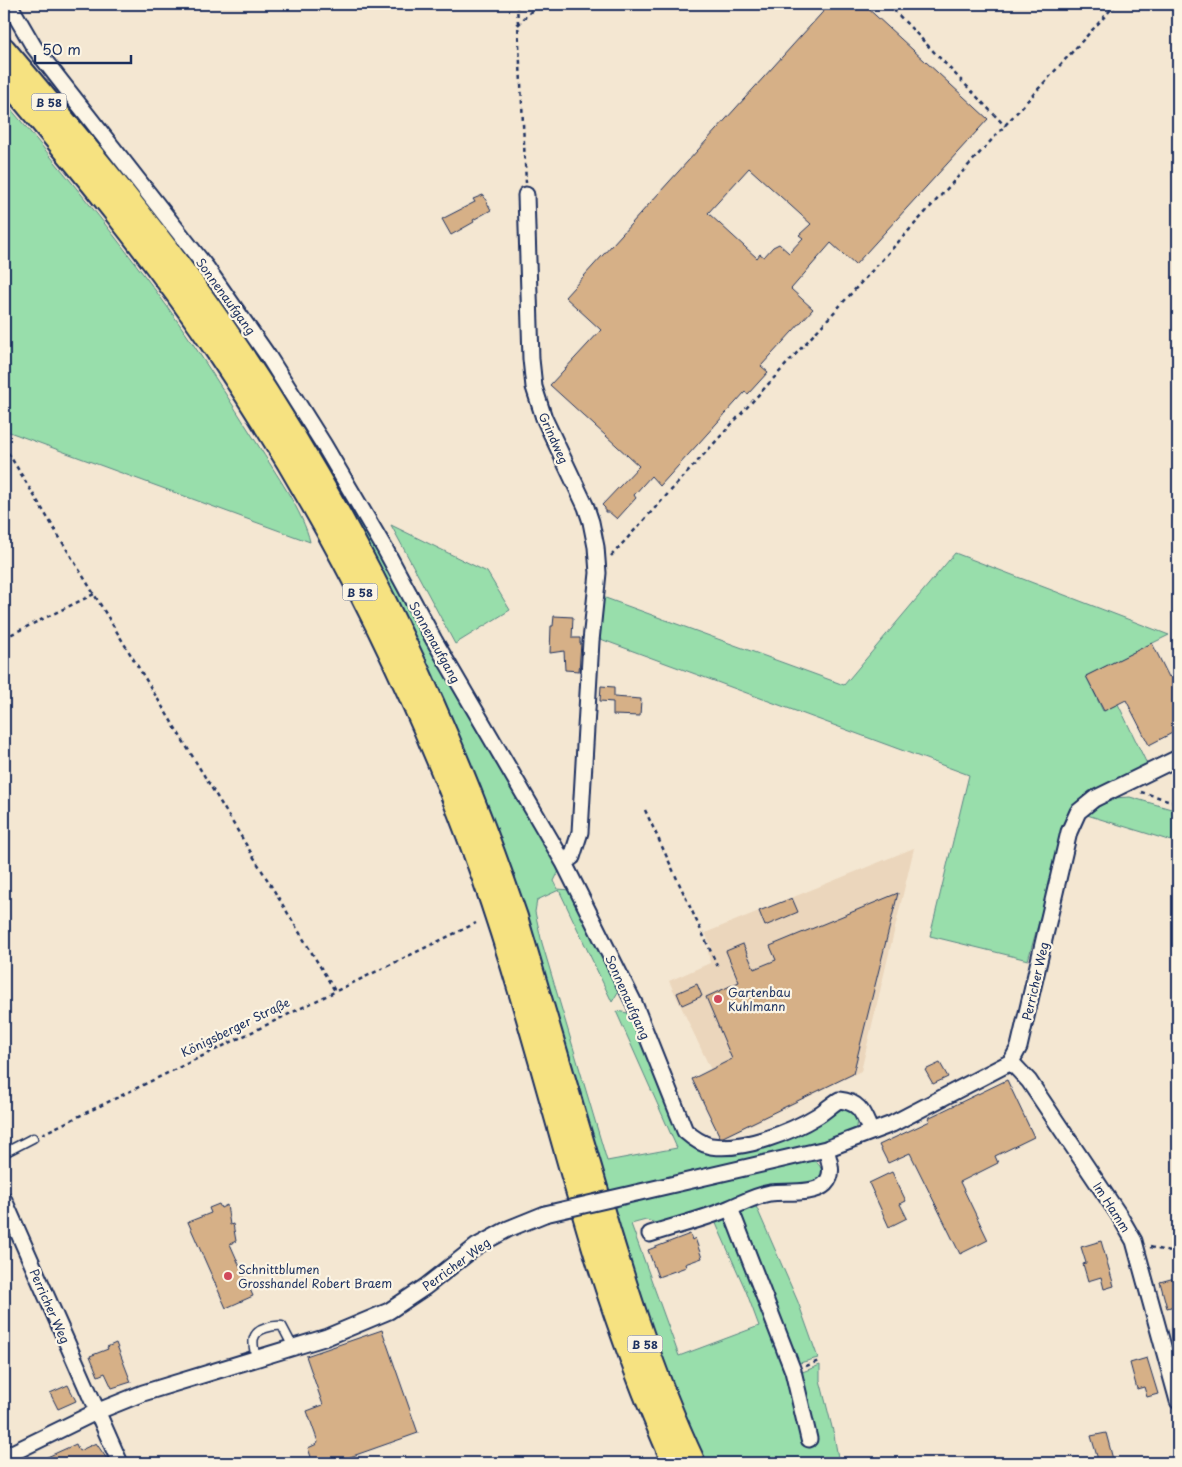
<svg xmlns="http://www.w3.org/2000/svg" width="1182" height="1467" viewBox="0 0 1182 1467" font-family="'Playpen Sans',sans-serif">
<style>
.built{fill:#ebd6bc}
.green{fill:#98deab;stroke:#5a8684}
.building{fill:#d6b087;stroke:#1b2f5e;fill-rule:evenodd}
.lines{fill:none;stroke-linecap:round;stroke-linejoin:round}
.service-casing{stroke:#1b2f5e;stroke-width:11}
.minor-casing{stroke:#1b2f5e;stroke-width:19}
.primary-casing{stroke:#1b2f5e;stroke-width:26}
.path{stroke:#1b2f5e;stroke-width:2.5;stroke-dasharray:4 4;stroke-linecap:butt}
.service{stroke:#fcf5e5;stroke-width:8}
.minor{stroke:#fcf5e5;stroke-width:15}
.primary{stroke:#f6e281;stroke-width:22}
.minor-bridge-casing{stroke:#1b2f5e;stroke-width:19;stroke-linecap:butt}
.minor-bridge{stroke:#fcf5e5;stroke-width:15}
.poi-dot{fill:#d1495b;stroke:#fcf5e5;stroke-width:2}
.labels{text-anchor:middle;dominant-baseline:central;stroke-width:4.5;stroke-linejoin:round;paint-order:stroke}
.shield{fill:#fcf5e5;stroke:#5e6a86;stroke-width:1}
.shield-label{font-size:11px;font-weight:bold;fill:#1b2f5e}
.street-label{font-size:12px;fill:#1b2f5e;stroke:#fcf5e5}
.poi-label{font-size:12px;fill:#1b2f5e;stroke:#fcf5e5;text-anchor:start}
</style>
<rect width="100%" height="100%" fill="#f4e7d2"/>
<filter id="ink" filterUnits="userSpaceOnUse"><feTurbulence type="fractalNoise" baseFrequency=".02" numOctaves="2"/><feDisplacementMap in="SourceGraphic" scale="10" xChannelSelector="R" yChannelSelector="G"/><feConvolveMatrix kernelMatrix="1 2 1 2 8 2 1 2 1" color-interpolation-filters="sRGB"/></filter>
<g filter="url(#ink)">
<path class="built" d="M 914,848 L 861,1071 L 721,1139 L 692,1079 L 711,1070 L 669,981 L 710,963 L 708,950 L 712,948 L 705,933 Z"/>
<path class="green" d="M 4,101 C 61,168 117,237 169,309 C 200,353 229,399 258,445 C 274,471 304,513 310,542 L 4,430 Z
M 272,372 L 357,513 L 383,562 L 559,871 L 554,881 L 558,889 L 570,890 L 618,992 L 612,1002 L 559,890 L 537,900 L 535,912 L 542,943 L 607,1161 L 677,1148 L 616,1011 L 628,1013 L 686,1141 L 694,1147 L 701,1150 C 739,1147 780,1148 814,1127 C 823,1122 830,1113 838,1107 L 849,1108 C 857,1118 859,1123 853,1134 L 827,1143 L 606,1193 C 561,1040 521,885 459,738 L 266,376 Z
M 391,525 L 487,572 L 510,610 L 455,644 Z
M 955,553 L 1169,635 L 1086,676 L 1103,711 L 1118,704 L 1148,766 L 1065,830 L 1028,960 L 930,936 L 969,775 L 595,637 L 600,596 L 844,685 Z
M 1130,797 L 1178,811 L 1178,843 L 1087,815 L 1112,798 Z
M 813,1160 C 822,1165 824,1173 820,1182 L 666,1226 L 646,1220 L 631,1224 L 679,1356 L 759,1326 L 746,1291 L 714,1219 L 728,1217 L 800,1373 L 820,1365 L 820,1380 L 834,1435 L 839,1463 L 703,1463 L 676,1400 L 610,1206 Z
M 752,1197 L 798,1302 L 818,1358 L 796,1364 L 733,1206 Z"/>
<path class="building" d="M 830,4 L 863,4 L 988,119 L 855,265 L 831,243 L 791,289 L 813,309 L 761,366 L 768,372 L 748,394 L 745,392 L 660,486 L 651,476 L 634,495 L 636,498 L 617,519 L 609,512 L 605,512 L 605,508 L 602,505 L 639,466 L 550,385 L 601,330 L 565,297 ZM 749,168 L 811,224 L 799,235 L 803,238 L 789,253 L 779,244 L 773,247 L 764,257 L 760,254 L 757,258 L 708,213 Z
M 483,195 L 491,210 L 473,220 L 474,222 L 451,235 L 442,219 L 475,202 L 473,199 Z
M 554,616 L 573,617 L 572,638 L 580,638 L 580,643 L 581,643 L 579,671 L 565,670 L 564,651 L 550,653 L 551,626 L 553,626 Z
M 1152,643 L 1169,677 L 1178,672 L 1178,730 L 1149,745 L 1126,700 L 1104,711 L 1086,676 Z
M 601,686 L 614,687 L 614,697 L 641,699 L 640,716 L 613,715 L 613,702 L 600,701 Z
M 898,893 L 853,1074 L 723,1137 L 720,1137 L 692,1079 L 732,1059 L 706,997 L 739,982 L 726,951 L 743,944 L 754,969 L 776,960 L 770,946 Z
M 792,898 L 798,912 L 765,926 L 759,911 Z
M 697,984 L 702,996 L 682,1005 L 677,993 Z
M 940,1063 L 948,1077 L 933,1084 L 925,1070 Z
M 1007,1080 L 1034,1137 L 995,1156 L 998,1163 L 960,1182 L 988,1240 L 960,1254 L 910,1153 L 888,1163 L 879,1145 L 930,1121 L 928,1118 Z
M 892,1172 L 906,1201 L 900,1204 L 907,1218 L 889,1227 L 869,1183 Z
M 219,1204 L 221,1208 L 227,1205 L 230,1225 L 233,1224 L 236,1241 L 230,1244 L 253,1296 L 226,1308 L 188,1222 L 211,1213 L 209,1208 Z
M 690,1234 L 692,1240 L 695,1238 L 702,1258 L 685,1264 L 686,1267 L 658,1277 L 648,1250 Z
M 1101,1241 L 1114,1286 L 1104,1289 L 1101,1277 L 1088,1281 L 1083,1264 L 1086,1263 L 1081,1247 Z
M 1178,1277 L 1178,1305 L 1167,1308 L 1160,1282 Z
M 382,1330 L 418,1433 L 333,1463 L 313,1463 L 308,1448 L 317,1444 L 318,1442 L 307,1411 L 323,1405 L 306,1356 Z
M 116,1343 L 131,1382 L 112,1388 L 105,1373 L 98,1376 L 90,1356 L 108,1349 L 107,1347 Z
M 1147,1358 L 1158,1394 L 1147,1397 L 1144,1387 L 1137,1389 L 1130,1363 Z
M 68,1385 L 76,1401 L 58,1409 L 50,1393 Z
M 1106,1433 L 1114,1463 L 1099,1463 L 1091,1436 Z
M 96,1443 L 107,1459 L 98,1463 L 34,1463 L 76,1444 L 79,1451 Z"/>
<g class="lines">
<g class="service-casing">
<path id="service" d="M 4,1153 L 33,1138
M 256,1358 C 253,1345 249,1333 266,1328 C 272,1326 276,1325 282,1326 L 293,1347"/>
</g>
<g class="minor-casing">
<path id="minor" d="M 9,4 L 34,47 L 206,267 L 268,356 L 324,445 L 385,549 L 434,640 L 564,863 L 634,1003 L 685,1131 C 693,1138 701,1144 711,1146 C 743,1151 791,1132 817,1116 C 825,1111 831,1105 839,1100 C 861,1102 863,1114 871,1132
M 526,195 L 531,359 L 534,387 L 544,418 L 586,507 L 591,522 L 596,547 L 598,573 L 591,641 L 580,832 L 572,857 L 564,863
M 1011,1062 L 1029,1081 L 1119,1215 L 1134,1241 L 1178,1401
M 636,1193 L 826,1149
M 4,1200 L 120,1463
M 730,1208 L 793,1371 L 809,1439
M 650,1234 C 677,1225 705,1219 730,1208 C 744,1202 755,1196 770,1193 C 785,1191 814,1195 825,1184 C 835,1174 829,1161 826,1149 L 892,1124 L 1011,1062 L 1019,1047 L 1069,832 L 1078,812 L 1094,799 L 1178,758
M 4,1457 L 96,1412 L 143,1393 L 327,1337 L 389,1311 L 425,1287 L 477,1246 L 508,1229 L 545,1214"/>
</g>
<g class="primary-casing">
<path id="primary" d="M 4,49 C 86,146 168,244 239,350 C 358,527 447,716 516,917 C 541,1002 566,1086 591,1171 C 620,1270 650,1369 694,1463
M 4,77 C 79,166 154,257 219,354 C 329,516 417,692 483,876 C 527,1002 558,1131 597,1258 C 619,1328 644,1396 674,1463"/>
</g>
<path class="path" d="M 517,4 L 526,183
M 888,4 L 1005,126
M 518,25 L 538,4
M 4,446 L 335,991
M 611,556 L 1116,4
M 4,638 L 94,594
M 1141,792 L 1178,803
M 645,810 L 718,967
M 42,1134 L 476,923
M 1150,1247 L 1178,1254
M 806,1366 L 819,1361"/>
<use href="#service" class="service"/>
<use href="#minor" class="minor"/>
<use href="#primary" class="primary"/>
<g class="minor-bridge-casing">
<path id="minor-bridge" d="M 545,1214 L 636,1193"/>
</g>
<use href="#minor-bridge" class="minor-bridge"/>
</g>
</g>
<g class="poi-dot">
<circle cx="718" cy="999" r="5"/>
<circle cx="228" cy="1276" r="5"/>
</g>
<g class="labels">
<g class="shield">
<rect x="31.5" y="93.5" width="35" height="17" rx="4"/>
<rect x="342.5" y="583.5" width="35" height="17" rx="4"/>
<rect x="627.5" y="1335.5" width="35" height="17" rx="4"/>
</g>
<g class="shield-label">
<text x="49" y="102">B 58</text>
<text x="360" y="592">B 58</text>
<text x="645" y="1344">B 58</text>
</g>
<g class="street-label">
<text transform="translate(226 296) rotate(54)">Sonnenaufgang</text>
<text transform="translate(554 438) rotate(66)">Grindweg</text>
<text transform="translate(435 642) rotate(61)">Sonnenaufgang</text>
<text transform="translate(1035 981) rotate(-77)">Perricher Weg</text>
<text transform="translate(628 997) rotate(66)">Sonnenaufgang</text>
<text transform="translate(235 1027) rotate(-26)">Königsberger Straße</text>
<text transform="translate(1112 1207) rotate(57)">Im Hamm</text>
<text transform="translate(456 1264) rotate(-36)">Perricher Weg</text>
<text transform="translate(50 1306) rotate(66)">Perricher Weg</text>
</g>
<g class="poi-label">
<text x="728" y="992">Gartenbau<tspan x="728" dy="14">Kuhlmann</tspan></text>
<text x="238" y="1269">Schnittblumen<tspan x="238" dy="14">Grosshandel Robert Braem</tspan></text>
</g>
</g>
<rect width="1182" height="1467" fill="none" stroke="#fcf5e5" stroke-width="20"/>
<rect x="10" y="10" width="1162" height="1447" fill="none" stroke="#1b2f5e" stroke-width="2" filter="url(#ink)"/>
<path d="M35 55v8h96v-8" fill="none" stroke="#1b2f5e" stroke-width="2.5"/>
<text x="42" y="55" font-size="15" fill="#1b2f5e" stroke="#fcf5e5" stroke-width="4" paint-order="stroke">50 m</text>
</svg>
